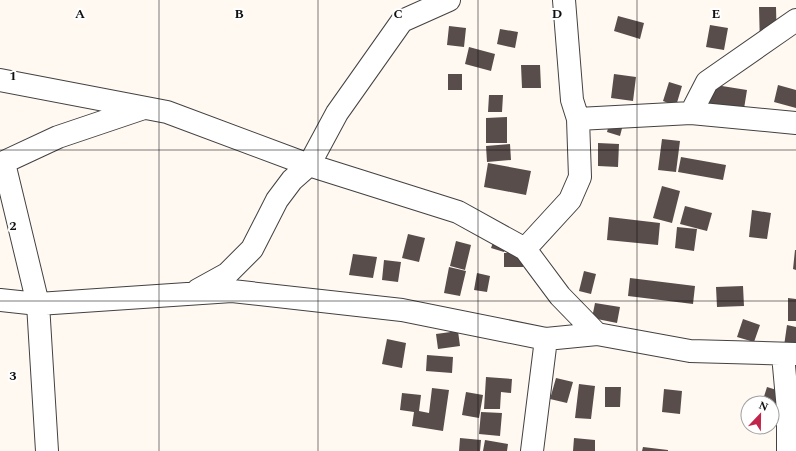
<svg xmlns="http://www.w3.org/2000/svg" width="796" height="451" viewBox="0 0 796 451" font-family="Spectral,serif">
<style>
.building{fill:#584d4b}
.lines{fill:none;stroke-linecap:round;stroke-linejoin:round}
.street-casing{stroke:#424242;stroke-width:24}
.street{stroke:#fff;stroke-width:22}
.grid{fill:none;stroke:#0f0f0f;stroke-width:1;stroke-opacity:0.55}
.grid-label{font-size:13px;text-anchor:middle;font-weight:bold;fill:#0f0f0f;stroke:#fff;stroke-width:4;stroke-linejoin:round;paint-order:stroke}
</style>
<rect width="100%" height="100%" fill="#fff9f1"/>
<path class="building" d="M 759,7 L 776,7 L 777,46 L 760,46 Z
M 618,16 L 644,23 L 640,39 L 614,31 Z
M 710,25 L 728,28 L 724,50 L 706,47 Z
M 449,26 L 466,28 L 464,47 L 447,45 Z
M 500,29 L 518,32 L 515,48 L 497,44 Z
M 469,47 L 495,54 L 491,71 L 465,64 Z
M 521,65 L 540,65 L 541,88 L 522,88 Z
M 448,74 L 462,74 L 462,90 L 448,90 Z
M 614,74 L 636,77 L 633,101 L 611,98 Z
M 669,82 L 682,86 L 676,106 L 663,101 Z
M 703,83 L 747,90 L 743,115 L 699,107 Z
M 778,85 L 796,90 L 796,108 L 774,102 Z
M 489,95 L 503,95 L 502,112 L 488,112 Z
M 612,113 L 625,117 L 620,136 L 607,132 Z
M 507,117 L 507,143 L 486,143 L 486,118 Z
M 662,139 L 680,141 L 676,172 L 658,170 Z
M 598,143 L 619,144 L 618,167 L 598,166 Z
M 510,144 L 511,160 L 487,162 L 486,146 Z
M 681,157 L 726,165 L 723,180 L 678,172 Z
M 488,163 L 531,171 L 526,195 L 484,187 Z
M 662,186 L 680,191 L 672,223 L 653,218 Z
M 685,206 L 712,213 L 707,231 L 680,224 Z
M 752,210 L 771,213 L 767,239 L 749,237 Z
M 609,217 L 660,223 L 658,245 L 607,240 Z
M 677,227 L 697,229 L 694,251 L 675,248 Z
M 408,234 L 425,238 L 419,262 L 402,258 Z
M 495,237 L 507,241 L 504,252 L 491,248 Z
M 456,241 L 471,245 L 465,270 L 450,266 Z
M 795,250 L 796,250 L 796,270 L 793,269 Z
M 504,253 L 523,253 L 523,267 L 504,267 Z
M 353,254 L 377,257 L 373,278 L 349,275 Z
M 384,260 L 401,262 L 398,282 L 382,280 Z
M 449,267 L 466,271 L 460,296 L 444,293 Z
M 584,271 L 596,274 L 591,294 L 579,291 Z
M 477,273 L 490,276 L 487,292 L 474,290 Z
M 630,278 L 695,286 L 693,304 L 628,296 Z
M 743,286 L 744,306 L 717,307 L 716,287 Z
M 788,298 L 796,299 L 796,321 L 788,321 Z
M 595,303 L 620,307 L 617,323 L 592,318 Z
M 743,319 L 760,325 L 754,342 L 737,337 Z
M 787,325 L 796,327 L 796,348 L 784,346 Z
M 458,331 L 460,346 L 438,349 L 436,334 Z
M 387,339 L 406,343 L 402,368 L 382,364 Z
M 427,355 L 453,357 L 452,373 L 426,371 Z
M 486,377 L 512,379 L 511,393 L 501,392 L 500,409 L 484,409 Z
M 556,378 L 573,382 L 567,403 L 550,399 Z
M 579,384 L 595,386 L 591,419 L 575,418 Z
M 605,387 L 621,387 L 620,407 L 605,407 Z
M 767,387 L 780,391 L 775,407 L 772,406 L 772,403 L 762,403 Z
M 432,388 L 449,390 L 443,431 L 412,426 L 414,412 L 400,410 L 402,393 L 421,395 L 419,411 L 429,413 Z
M 664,389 L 682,391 L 680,414 L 662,412 Z
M 466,392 L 483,395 L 479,418 L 462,415 Z
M 481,412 L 502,413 L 500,436 L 479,434 Z
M 460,438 L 481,440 L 480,451 L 459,451 Z
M 574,438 L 595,440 L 595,451 L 573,451 Z
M 485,440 L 508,444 L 507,451 L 483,451 Z
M 643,447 L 668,450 L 668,451 L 642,451 Z"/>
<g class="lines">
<g class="street-casing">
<path id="street" d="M 0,80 L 167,112 L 309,165 L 458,212 L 525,249 L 560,296 L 597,334
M 691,113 L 707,82 L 796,20
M 578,119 L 691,113 L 796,123
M 4,163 L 38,304 L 47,451
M 0,164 L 58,137 L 144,108
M 525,249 L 570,200 L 580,177 L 578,119 L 572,100 L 564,0
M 198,290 L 227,274 L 252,249 L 277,200 L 292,180 L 309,165 L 337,113 L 402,21 L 449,0
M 0,300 L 38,304 L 232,291 L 402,310 L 546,339 L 597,334 L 690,351 L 796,354
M 783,355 L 788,410 L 788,451
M 532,451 L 546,339"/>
</g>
<use href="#street" class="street"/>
</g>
<path class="grid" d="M 159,0 L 159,451M 318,0 L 318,451M 478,0 L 478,451M 637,0 L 637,451M 0,150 L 796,150M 0,301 L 796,301"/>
<g class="grid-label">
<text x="80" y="18">A</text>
<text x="239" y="18">B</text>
<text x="398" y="18">C</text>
<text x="557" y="18">D</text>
<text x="716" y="18">E</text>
<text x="13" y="80">1</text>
<text x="13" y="230">2</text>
<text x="13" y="380">3</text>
</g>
<g transform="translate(760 415) rotate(22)"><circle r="19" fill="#ffffff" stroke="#9f9f9f"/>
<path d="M0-3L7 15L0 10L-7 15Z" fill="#c1254b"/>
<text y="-6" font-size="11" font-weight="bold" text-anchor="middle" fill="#0f0f0f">N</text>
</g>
</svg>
